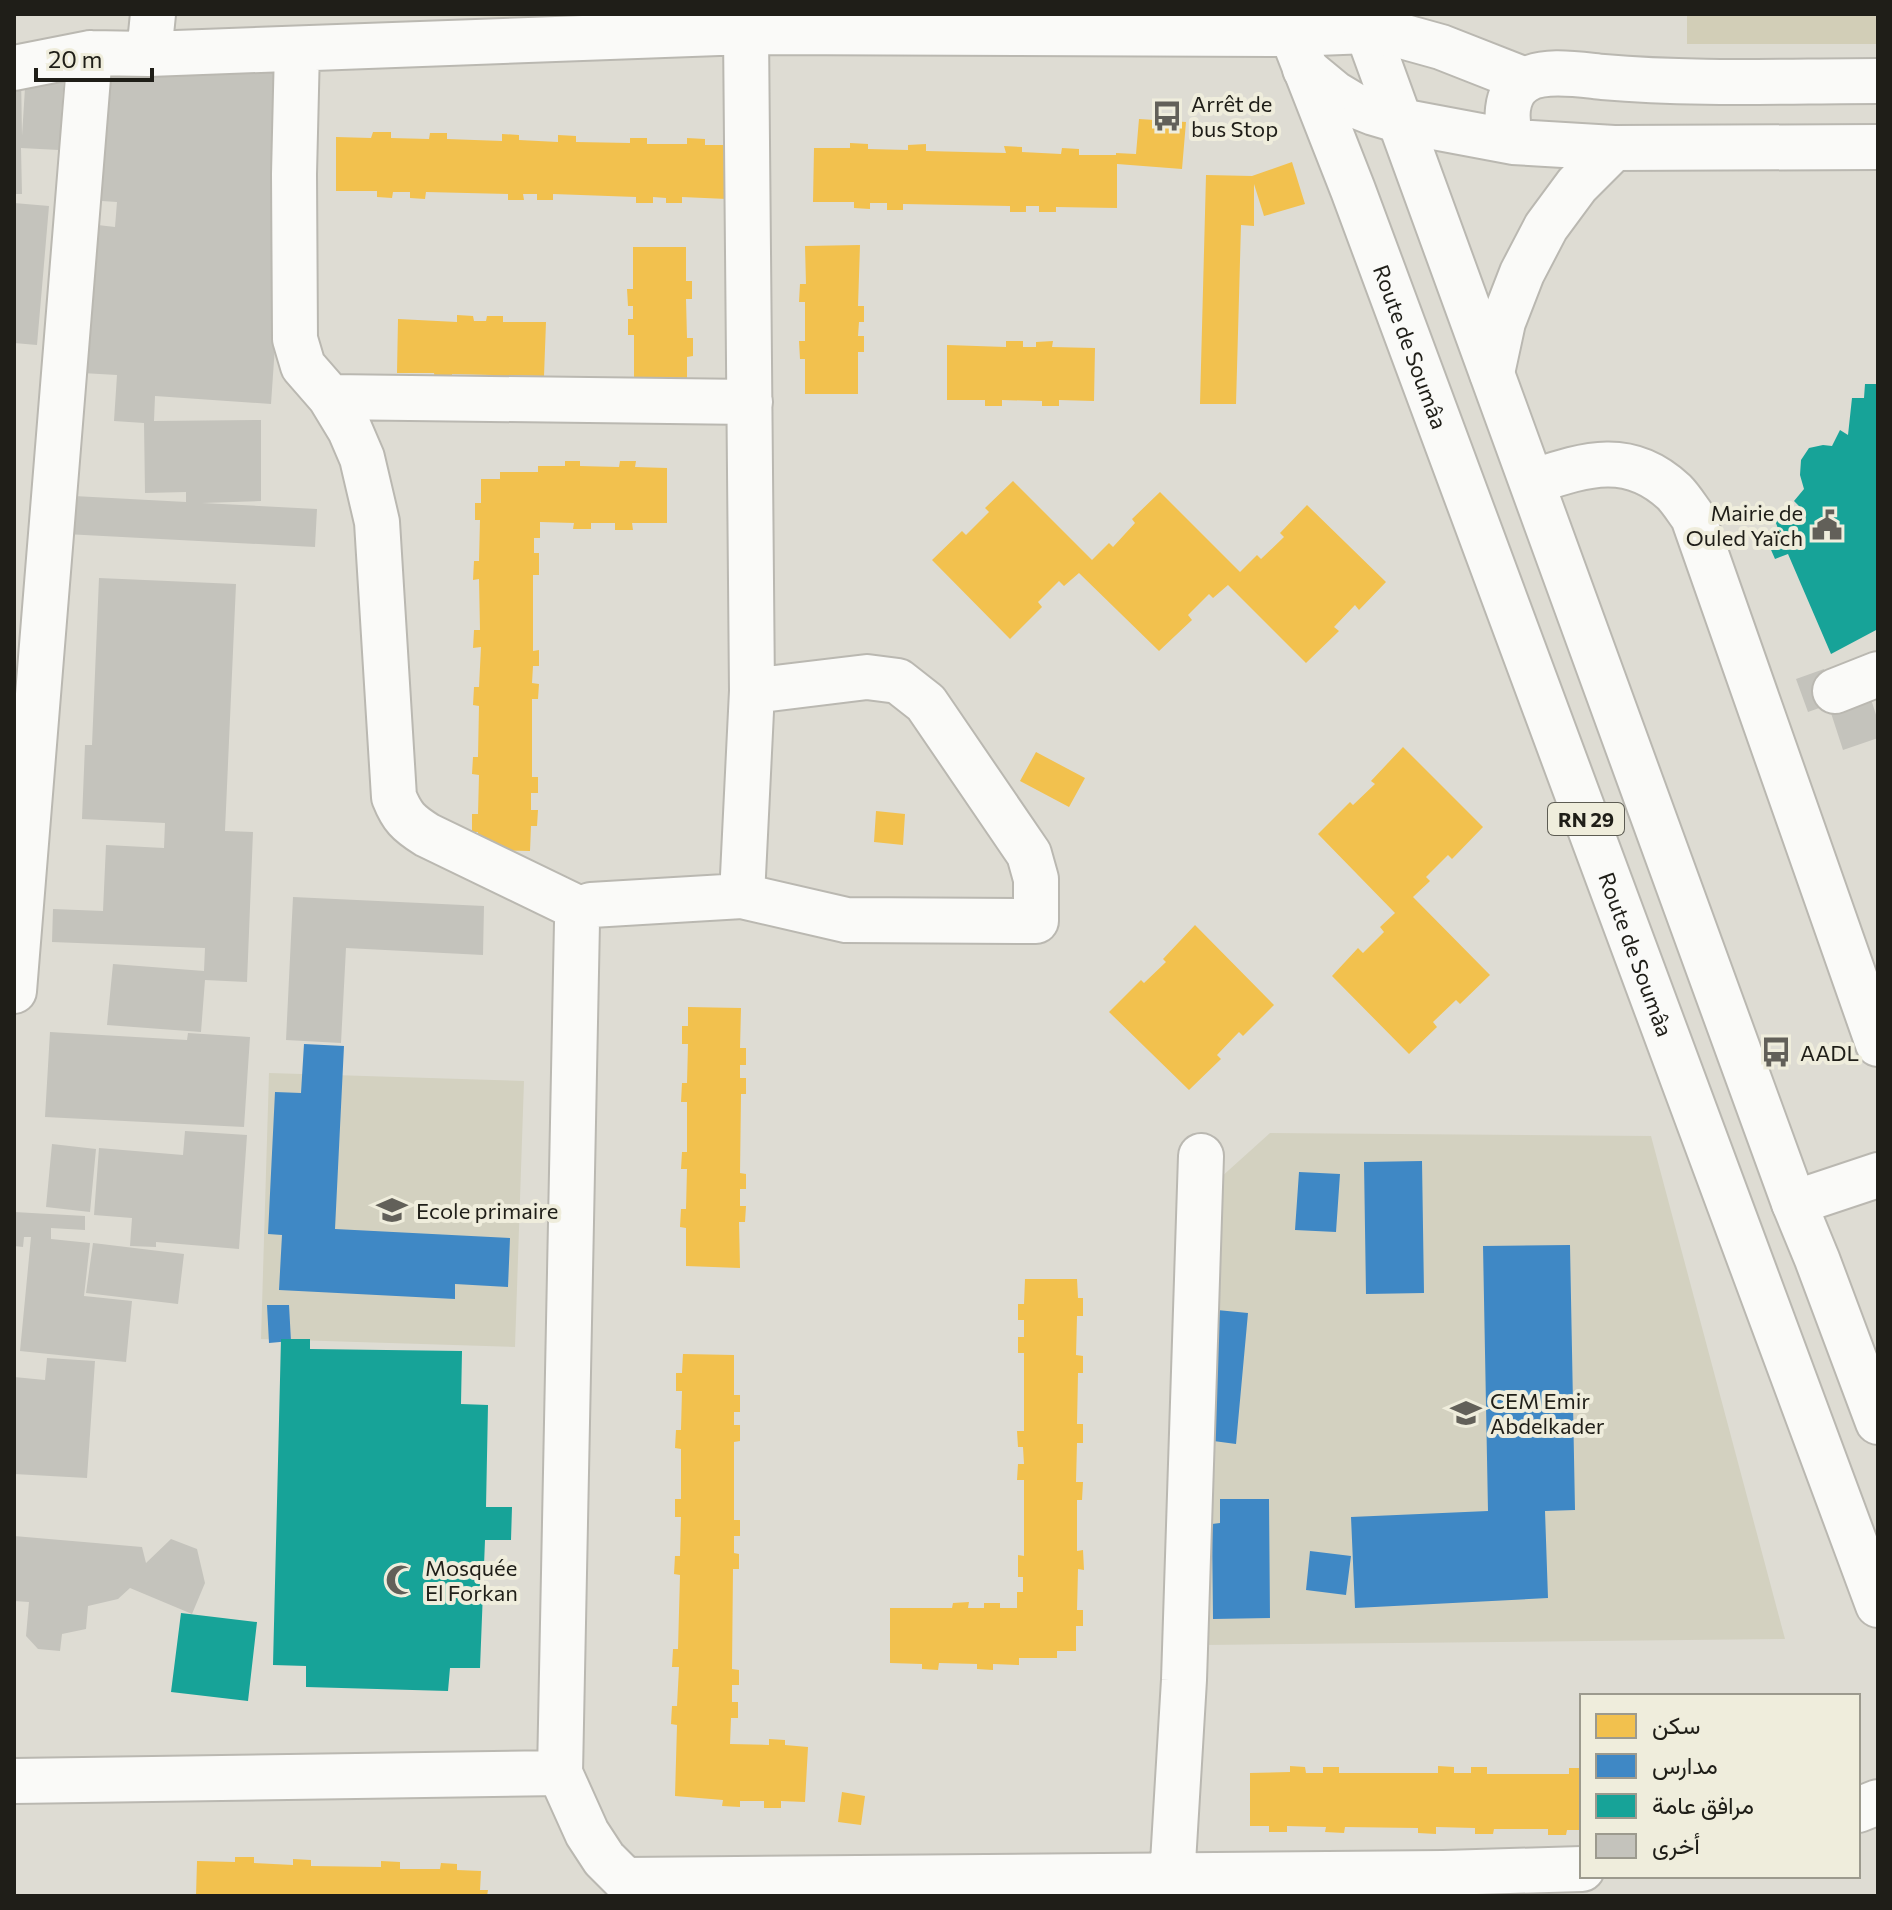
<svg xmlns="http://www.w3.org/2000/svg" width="1892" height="1910" viewBox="0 0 1892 1910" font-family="Commissioner,Vazirmatn,sans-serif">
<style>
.built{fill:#d3d1c0}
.green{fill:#d2ceb7}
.homes{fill:#f2c14e}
.schools{fill:#3f88c5}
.public{fill:#17a398}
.building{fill:#c4c3bc;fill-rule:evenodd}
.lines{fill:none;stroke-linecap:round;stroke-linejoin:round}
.minor-casing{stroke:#bab8b1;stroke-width:48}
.highway-casing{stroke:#bab8b1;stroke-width:48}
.minor{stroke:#fafaf8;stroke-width:44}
.highway{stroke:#fafaf8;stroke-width:44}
.labels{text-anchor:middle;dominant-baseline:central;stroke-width:8;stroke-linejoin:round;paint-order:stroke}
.shield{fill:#efeddc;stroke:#5d5c53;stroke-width:2}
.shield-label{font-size:20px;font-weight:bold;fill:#1f1e18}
.poi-label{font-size:22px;fill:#1f1e18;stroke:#efeddc;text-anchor:start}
.street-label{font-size:22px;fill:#1f1e18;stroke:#efeddc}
</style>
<rect width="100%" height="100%" fill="#dedcd3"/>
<path class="built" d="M 269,1073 L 524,1081 L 515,1347 L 261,1339 Z
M 1270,1133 L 1651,1136 L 1785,1639 L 1204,1645 L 1209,1188 Z"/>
<path class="green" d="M 371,14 L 708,14 L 708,17 L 372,16 Z
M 1687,14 L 1878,14 L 1878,44 L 1687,44 Z"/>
<path class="homes" d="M 1139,119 L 1186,122 L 1182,169 L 1117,164 L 1117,208 L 1056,207 L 1056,212 L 1039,212 L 1039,206 L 1026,206 L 1026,212 L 1010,212 L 1010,206 L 903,204 L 903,210 L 887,210 L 887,203 L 870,203 L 870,209 L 854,208 L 854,202 L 813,202 L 814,148 L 850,148 L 850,143 L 868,144 L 868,149 L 908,150 L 908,145 L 926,144 L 926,151 L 1006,153 L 1004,146 L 1022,147 L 1022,152 L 1061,154 L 1062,148 L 1079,149 L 1079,155 L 1116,155 L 1116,153 L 1136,154 Z
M 373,132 L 391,132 L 391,138 L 429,139 L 430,133 L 447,133 L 447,139 L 502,141 L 502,134 L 519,135 L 519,140 L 558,142 L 558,135 L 576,136 L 576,142 L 630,143 L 630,138 L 647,138 L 647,144 L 687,144 L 687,138 L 705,139 L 705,145 L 728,145 L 727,199 L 682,197 L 682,203 L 666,203 L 666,198 L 653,197 L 653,203 L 636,203 L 636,197 L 553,194 L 553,200 L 537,200 L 537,194 L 523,194 L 524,200 L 508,200 L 508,194 L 426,192 L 425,199 L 410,198 L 410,192 L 393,192 L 392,198 L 377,197 L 377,191 L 336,191 L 336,137 L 371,138 Z
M 1292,162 L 1305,204 L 1264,216 L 1254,184 L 1254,226 L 1241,225 L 1236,404 L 1200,404 L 1206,175 L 1252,176 Z
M 860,245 L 858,306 L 864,306 L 864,322 L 859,322 L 858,336 L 864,336 L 864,352 L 858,352 L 858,394 L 805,394 L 805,359 L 800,359 L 799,341 L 805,341 L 805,302 L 799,302 L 800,284 L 806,284 L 805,246 Z
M 633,247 L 686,247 L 686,281 L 692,281 L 692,299 L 686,299 L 687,338 L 693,338 L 693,356 L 687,357 L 687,395 L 634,395 L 634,335 L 628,335 L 628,319 L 633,319 L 633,306 L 628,306 L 627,289 L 633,289 Z
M 457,315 L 473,316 L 474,321 L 486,321 L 487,316 L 503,316 L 503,322 L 546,322 L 544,376 L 509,375 L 509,381 L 492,380 L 492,375 L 452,374 L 452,380 L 435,379 L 434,373 L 397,373 L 398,319 L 457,322 Z
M 1006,341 L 1023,341 L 1023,347 L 1036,347 L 1036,342 L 1053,341 L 1052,347 L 1095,348 L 1094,401 L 1059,400 L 1059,406 L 1042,406 L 1042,401 L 1002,400 L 1002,406 L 985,406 L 985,400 L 947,400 L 947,345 L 1006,347 Z
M 565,461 L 580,461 L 580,466 L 619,467 L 620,461 L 636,461 L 635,467 L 667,468 L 667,523 L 632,523 L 633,530 L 615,530 L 615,523 L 591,523 L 591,529 L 573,529 L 574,523 L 540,522 L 540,538 L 534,538 L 534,553 L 539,553 L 539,575 L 533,575 L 533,651 L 539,650 L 539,666 L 533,666 L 532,683 L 539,684 L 538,699 L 532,699 L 532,777 L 538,777 L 538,793 L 531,793 L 531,810 L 538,810 L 537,826 L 531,826 L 530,851 L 478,850 L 478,832 L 472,832 L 472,814 L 478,814 L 479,775 L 472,774 L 473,757 L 478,757 L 479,706 L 473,705 L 474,687 L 479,687 L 481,647 L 473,648 L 474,630 L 480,630 L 479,579 L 473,580 L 474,561 L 479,561 L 480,520 L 475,520 L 475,503 L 481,503 L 481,479 L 500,479 L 500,472 L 538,472 L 538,466 L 565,466 Z
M 1013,481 L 1092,560 L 1109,543 L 1113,547 L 1135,523 L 1132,519 L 1160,492 L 1240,572 L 1257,555 L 1261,559 L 1284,537 L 1280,533 L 1307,505 L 1386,582 L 1359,610 L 1355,605 L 1334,627 L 1339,631 L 1306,663 L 1228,585 L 1213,598 L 1209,594 L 1188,615 L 1192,620 L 1159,651 L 1079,573 L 1064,586 L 1059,581 L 1038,602 L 1042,607 L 1010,639 L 932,560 L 962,531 L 966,535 L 989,512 L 985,508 Z
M 1403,747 L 1483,827 L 1452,859 L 1448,855 L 1426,877 L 1430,881 L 1413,897 L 1490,975 L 1460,1004 L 1456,1000 L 1433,1022 L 1437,1027 L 1409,1054 L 1332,976 L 1358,948 L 1363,953 L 1384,932 L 1380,927 L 1395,913 L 1318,834 L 1350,802 L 1353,805 L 1375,784 L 1371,781 Z
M 1036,752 L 1085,778 L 1069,807 L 1020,781 Z
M 876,811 L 905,814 L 903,845 L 874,842 Z
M 1195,925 L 1274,1005 L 1243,1036 L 1239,1032 L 1217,1055 L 1221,1059 L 1189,1090 L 1109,1012 L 1141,980 L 1144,983 L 1166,962 L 1163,959 Z
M 688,1007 L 741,1008 L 740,1048 L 746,1048 L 746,1065 L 740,1065 L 740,1078 L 746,1078 L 746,1094 L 741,1094 L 740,1173 L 746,1174 L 746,1189 L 740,1189 L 740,1206 L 746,1206 L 745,1222 L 739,1222 L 740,1268 L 686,1266 L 686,1228 L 680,1227 L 681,1209 L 686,1209 L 687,1169 L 681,1169 L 682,1152 L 687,1152 L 687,1102 L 681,1102 L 682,1083 L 687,1083 L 688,1044 L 682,1044 L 682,1026 L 688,1026 Z
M 1025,1279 L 1077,1279 L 1078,1298 L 1083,1298 L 1083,1316 L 1077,1316 L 1076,1355 L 1083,1356 L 1083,1373 L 1078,1373 L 1077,1424 L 1083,1424 L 1083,1443 L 1077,1443 L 1076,1482 L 1083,1482 L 1082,1500 L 1077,1500 L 1077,1551 L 1083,1550 L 1084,1570 L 1078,1569 L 1077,1610 L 1083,1610 L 1083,1626 L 1076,1626 L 1076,1651 L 1057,1651 L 1057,1658 L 1019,1658 L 1019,1665 L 993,1664 L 993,1670 L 977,1669 L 977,1664 L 939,1663 L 938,1670 L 922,1669 L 922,1664 L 890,1663 L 890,1608 L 952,1608 L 953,1603 L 969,1602 L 968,1608 L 984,1608 L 984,1603 L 1000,1603 L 1000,1608 L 1017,1608 L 1017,1592 L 1023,1592 L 1023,1577 L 1018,1577 L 1018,1555 L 1024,1556 L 1024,1480 L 1017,1480 L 1018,1464 L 1024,1464 L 1023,1447 L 1018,1447 L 1017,1431 L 1024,1431 L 1024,1353 L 1018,1353 L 1018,1337 L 1024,1337 L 1024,1320 L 1018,1320 L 1018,1304 L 1024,1304 Z
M 683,1354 L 734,1355 L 734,1395 L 740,1395 L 740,1412 L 734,1412 L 734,1425 L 740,1425 L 740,1441 L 734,1442 L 734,1520 L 740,1520 L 740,1536 L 734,1536 L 734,1553 L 739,1554 L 739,1569 L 733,1569 L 732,1669 L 739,1670 L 739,1685 L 732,1685 L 732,1702 L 738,1702 L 738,1718 L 731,1718 L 730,1744 L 769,1745 L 769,1739 L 785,1740 L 785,1745 L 808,1747 L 805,1802 L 781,1801 L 781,1808 L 764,1808 L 764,1801 L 740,1801 L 740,1807 L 722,1806 L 723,1800 L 675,1796 L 677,1725 L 671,1724 L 672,1706 L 677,1706 L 679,1667 L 672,1667 L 673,1649 L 678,1649 L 680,1575 L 674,1574 L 675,1556 L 680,1556 L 681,1517 L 675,1517 L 675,1499 L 681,1499 L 681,1449 L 675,1448 L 676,1430 L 681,1430 L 682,1391 L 676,1391 L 676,1373 L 682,1373 Z
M 1290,1766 L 1305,1767 L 1306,1773 L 1323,1773 L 1323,1767 L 1339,1767 L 1339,1773 L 1438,1773 L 1438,1766 L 1454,1767 L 1454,1773 L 1471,1773 L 1471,1767 L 1487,1767 L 1487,1774 L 1569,1774 L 1569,1768 L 1582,1768 L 1582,1830 L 1567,1830 L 1566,1835 L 1548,1835 L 1548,1829 L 1494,1829 L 1493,1834 L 1475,1834 L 1475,1828 L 1436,1827 L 1436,1834 L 1418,1833 L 1418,1828 L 1345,1827 L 1344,1833 L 1325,1832 L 1326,1827 L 1287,1826 L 1287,1832 L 1269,1832 L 1269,1826 L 1250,1826 L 1250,1773 L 1290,1772 Z
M 842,1792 L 865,1796 L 861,1825 L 838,1822 Z
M 235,1857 L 254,1857 L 254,1863 L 293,1865 L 293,1859 L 311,1860 L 311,1866 L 381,1867 L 381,1861 L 400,1862 L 400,1869 L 440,1869 L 441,1863 L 457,1864 L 457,1870 L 481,1871 L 480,1890 L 488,1890 L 487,1896 L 196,1896 L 197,1861 L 235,1862 Z"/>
<path class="schools" d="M 304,1044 L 344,1046 L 335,1229 L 510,1238 L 508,1287 L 455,1284 L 455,1299 L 279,1290 L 282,1235 L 268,1234 L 275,1092 L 301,1093 Z
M 1422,1161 L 1424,1293 L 1366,1294 L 1364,1162 Z
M 1299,1172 L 1340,1174 L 1336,1232 L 1295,1230 Z
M 1570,1245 L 1575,1510 L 1545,1511 L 1548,1598 L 1355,1608 L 1351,1517 L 1488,1511 L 1483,1246 Z
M 267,1305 L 289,1305 L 291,1341 L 269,1343 Z
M 1217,1310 L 1248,1313 L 1236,1444 L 1206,1440 Z
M 1220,1499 L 1269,1499 L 1270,1618 L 1213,1619 L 1212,1524 L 1220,1523 Z
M 1310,1551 L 1351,1556 L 1346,1595 L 1306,1590 Z"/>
<path class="public" d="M 1865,384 L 1878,384 L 1878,629 L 1831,654 L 1788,554 L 1775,559 L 1765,536 L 1779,531 L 1774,518 L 1800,507 L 1794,501 L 1804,489 L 1800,475 L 1801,460 L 1809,448 L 1823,445 L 1832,446 L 1840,430 L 1848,435 L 1852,398 L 1864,398 Z
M 281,1339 L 310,1339 L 310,1349 L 462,1351 L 461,1404 L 488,1405 L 486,1507 L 512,1507 L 511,1540 L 485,1540 L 480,1668 L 450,1668 L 448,1691 L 306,1687 L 306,1666 L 273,1665 Z
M 181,1613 L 257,1622 L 248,1701 L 171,1692 Z"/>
<path class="building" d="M 97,56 L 294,70 L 271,404 L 155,396 L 154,421 L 261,420 L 261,501 L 202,503 L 317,509 L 315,547 L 65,534 L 89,224 L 115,227 L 117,202 L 87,200 ZM 82,373 L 117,375 L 114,421 L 144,423 L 145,493 L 186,492 L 186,502 L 74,496 Z
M 26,72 L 64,75 L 59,150 L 21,148 L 22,194 L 14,194 L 14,75 L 21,75 L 22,136 Z
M 14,203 L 49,206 L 37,345 L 14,343 Z
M 99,578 L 236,584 L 225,831 L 253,832 L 247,982 L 205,980 L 201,1032 L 107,1025 L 113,964 L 204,971 L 205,948 L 52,942 L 53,909 L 103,911 L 106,845 L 164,848 L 165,823 L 82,819 L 85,745 L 92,745 Z
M 1824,669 L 1836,702 L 1808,712 L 1796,679 Z
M 1870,696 L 1878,721 L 1878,738 L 1843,750 L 1830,710 Z
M 293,897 L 484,906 L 483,955 L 346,948 L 341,1043 L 286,1040 Z
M 50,1032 L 187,1040 L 188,1033 L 250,1037 L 244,1127 L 45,1117 Z
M 185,1131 L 247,1135 L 239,1249 L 156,1242 L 156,1247 L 130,1246 L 132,1218 L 94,1215 L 99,1148 L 183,1155 Z
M 52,1144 L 96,1149 L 90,1212 L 46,1207 Z
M 14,1212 L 85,1216 L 85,1230 L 51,1228 L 51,1239 L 90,1243 L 84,1296 L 132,1301 L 126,1362 L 20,1351 L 31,1237 L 24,1237 L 23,1247 L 14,1246 Z
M 93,1243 L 184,1254 L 178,1304 L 86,1293 Z
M 47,1358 L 95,1361 L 87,1478 L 14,1474 L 14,1377 L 45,1380 Z
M 14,1536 L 142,1547 L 146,1563 L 171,1539 L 197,1549 L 205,1583 L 192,1614 L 130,1588 L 118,1599 L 88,1606 L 86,1629 L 62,1634 L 60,1651 L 38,1649 L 26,1636 L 29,1602 L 14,1601 Z"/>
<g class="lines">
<g class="minor-casing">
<path id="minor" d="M 746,32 L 752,691 L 742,896 L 591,905 L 580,909 L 577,922 L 560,1773 L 587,1833 L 604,1859 L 625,1880 L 1443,1873 L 1582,1869
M 297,49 L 294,174 L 295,339 L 303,366 L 330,397 L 350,430 L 362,458 L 377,522 L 394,797 C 402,817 408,823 427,835 L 580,909
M 149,54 L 153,14
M 14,68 L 90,53 L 149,54 L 746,32 L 1291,34 L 1368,31
M 1305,69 L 1334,93 L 1354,105 L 1374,113 L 1401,121 L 1513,142 L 1614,148 L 1878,147
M 1513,142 C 1505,122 1504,94 1524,81 C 1543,68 1582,75 1603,77 C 1694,85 1786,81 1878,81
M 330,397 L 750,402
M 1532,482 C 1584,465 1628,449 1674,492 C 1681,499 1687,509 1693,517 L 1878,1044
M 1835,691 L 1878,674
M 742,896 L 846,920 L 1036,921 L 1036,879 L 1029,854 L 926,703 L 898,681 L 867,677 L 752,691
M 14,991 L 90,53
M 1794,1203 L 1878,1175
M 14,1781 L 560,1773
M 1858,1810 L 1878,1802
M 1171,1896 L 1184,1680 L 1201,1156"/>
</g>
<g class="highway-casing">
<g id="highway">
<path id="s1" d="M 1284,14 L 1353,190 L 1878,1605"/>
<path d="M 1361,14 L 1794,1203 L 1817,1259 L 1878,1422"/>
<path d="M 1368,31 L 1405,37 L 1441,47 L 1525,80"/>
<path d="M 1492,373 L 1503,322 L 1522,273 L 1546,227 L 1577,185 L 1614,148"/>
</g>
</g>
<use href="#minor" class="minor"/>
<use href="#highway" class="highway"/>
</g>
<defs>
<g id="bus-bare" transform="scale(2.4)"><path d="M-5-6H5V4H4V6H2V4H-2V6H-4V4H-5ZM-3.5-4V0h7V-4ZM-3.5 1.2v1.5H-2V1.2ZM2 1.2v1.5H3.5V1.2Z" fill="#626059" stroke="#efeddc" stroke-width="2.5" paint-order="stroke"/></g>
<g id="civic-bare" transform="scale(2.4)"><path d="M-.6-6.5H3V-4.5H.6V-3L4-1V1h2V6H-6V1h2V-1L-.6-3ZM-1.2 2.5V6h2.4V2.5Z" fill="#626059" stroke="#efeddc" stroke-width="2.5" paint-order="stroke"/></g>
<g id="school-bare" transform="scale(2.4)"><path d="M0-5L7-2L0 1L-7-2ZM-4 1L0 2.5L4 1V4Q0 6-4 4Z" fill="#626059" stroke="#efeddc" stroke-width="2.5" paint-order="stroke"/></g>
<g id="mosque-bare" transform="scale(2.4)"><path d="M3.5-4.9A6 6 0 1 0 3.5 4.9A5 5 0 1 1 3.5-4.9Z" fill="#626059" stroke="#efeddc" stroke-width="2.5" paint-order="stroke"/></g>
</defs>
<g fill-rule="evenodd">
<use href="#bus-bare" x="1167" y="116"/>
<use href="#civic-bare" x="1827" y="525"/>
<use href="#bus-bare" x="1776" y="1052"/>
<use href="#school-bare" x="392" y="1210"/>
<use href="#school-bare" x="1466" y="1413"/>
<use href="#mosque-bare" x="401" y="1580"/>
</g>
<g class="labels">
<rect class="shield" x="1548" y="803" width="76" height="32" rx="6"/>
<g class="shield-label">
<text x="1586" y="819">RN 29</text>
</g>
<g class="poi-label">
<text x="1191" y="103">Arrêt de<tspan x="1191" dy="25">bus Stop</tspan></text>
<text x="1803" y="512" text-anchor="end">Mairie de<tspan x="1803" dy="25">Ouled Yaïch</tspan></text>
<text x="1800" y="1052">AADL</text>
<text x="416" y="1210">Ecole primaire</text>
<text x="1490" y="1400">CEM Emir<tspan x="1490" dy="25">Abdelkader</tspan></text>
<text x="425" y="1567">Mosquée<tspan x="425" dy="25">El Forkan</tspan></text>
</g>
<g class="street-label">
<text stroke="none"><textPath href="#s1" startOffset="356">Route de Soumâa</textPath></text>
<text stroke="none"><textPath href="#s1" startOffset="1004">Route de Soumâa</textPath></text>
</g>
</g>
<rect width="1892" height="1910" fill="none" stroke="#1f1e18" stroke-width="32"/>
<rect x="1580" y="1694" width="280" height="184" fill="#efeddc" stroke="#9c9a8e" stroke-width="2"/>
<rect x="1596" y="1714" width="40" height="24" fill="#f2c14e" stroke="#9c9a8e" stroke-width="2"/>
<text x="1652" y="1734" font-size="24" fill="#1f1e18">سكن</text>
<rect x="1596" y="1754" width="40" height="24" fill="#3f88c5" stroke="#9c9a8e" stroke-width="2"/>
<text x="1652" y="1774" font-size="24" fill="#1f1e18">مدارس</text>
<rect x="1596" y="1794" width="40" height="24" fill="#17a398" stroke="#9c9a8e" stroke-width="2"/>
<text x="1652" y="1814" font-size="24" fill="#1f1e18">مرافق عامة</text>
<rect x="1596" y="1834" width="40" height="24" fill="#c4c3bc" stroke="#9c9a8e" stroke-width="2"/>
<text x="1652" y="1854" font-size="24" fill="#1f1e18">أخرى</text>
<path d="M36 68v12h116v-12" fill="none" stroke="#1f1e18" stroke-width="4"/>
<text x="48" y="68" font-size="24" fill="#1f1e18" stroke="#efeddc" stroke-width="6" paint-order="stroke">20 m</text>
</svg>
